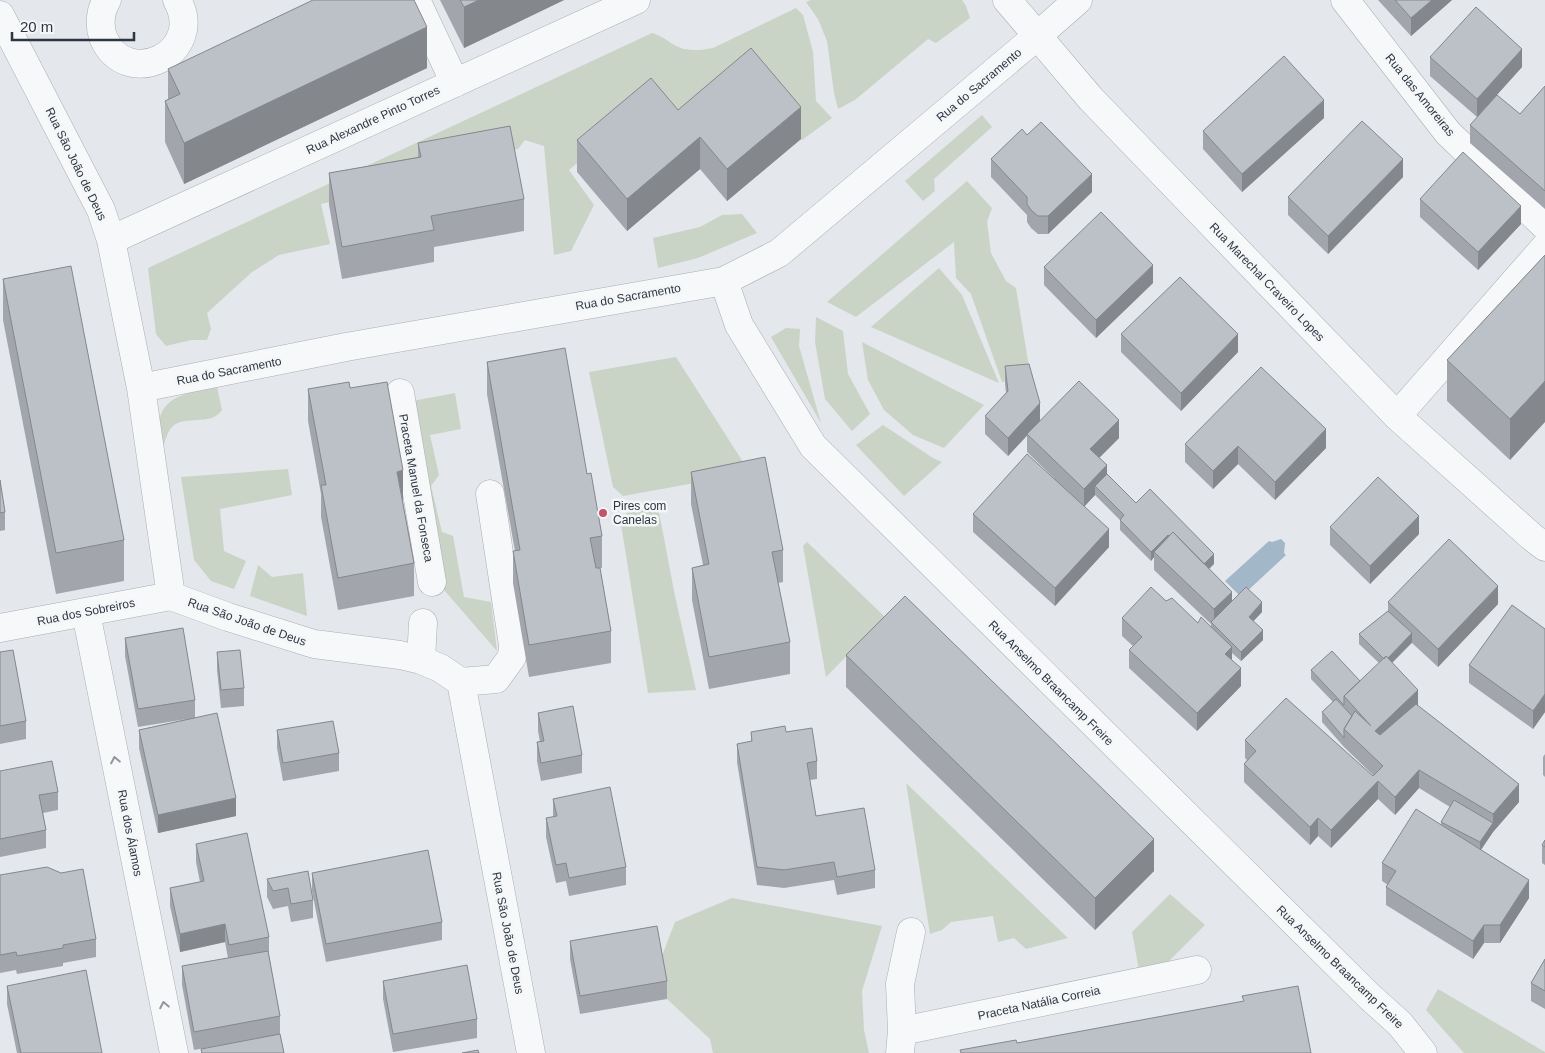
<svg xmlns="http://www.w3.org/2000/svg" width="1545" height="1053" viewBox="0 0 1545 1053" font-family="Arial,sans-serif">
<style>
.green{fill:#cad4c6}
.water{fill:#a2b7c8}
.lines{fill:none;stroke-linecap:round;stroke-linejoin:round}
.minor-casing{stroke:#a9aeb5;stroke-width:29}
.minor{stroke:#f7f8f9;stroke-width:28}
.wall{fill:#a2a6ac}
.shaded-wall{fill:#84878c}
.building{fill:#bcc1c8;stroke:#84878c}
.oneway{stroke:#92979e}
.poi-dot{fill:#c5546b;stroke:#f4f6f8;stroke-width:2}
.labels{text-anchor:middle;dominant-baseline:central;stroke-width:5;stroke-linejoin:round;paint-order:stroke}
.street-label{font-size:12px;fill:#2d3642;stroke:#f4f6f8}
.poi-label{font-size:12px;fill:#2d3642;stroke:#f4f6f8;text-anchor:start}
</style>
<rect width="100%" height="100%" fill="#e4e7eb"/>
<path class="green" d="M 811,0 L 962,0 L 966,6 L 970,18 L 936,43 L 928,39 L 855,100 L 838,109 L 834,93 L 827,41 L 818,19 L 806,2 Z
M 796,8 L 803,15 L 813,52 L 816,101 L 832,118 L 802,140 L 742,70 L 665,124 L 627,120 L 569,170 L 594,205 L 571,251 L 554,255 L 544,146 L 525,140 L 518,149 L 393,175 L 395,187 L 321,204 L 330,244 L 279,255 L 252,272 L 207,313 L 211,329 L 207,340 L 191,340 L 166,346 L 156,334 L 148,268 L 652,33 C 664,36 672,46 684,49 C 694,51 703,50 713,48 Z
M 982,115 L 992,127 L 934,179 L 935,191 L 923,201 L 905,181 Z
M 967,181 L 992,208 L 987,222 L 991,253 L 1006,281 L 1016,288 L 1031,379 L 1002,382 L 971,294 L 956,278 L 954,242 L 856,317 L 827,302 Z
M 742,214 L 757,233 L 698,258 L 658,268 L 653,238 L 700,227 L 722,215 Z
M 939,268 L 962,295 L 999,383 L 871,327 Z
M 816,317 L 843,331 L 848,374 L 870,414 L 852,431 L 825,399 L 815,342 Z
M 786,328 L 800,329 L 799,346 L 821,423 L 771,337 Z
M 862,342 L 984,405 L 944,448 L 913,435 L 884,410 L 868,380 Z
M 676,357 L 750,473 L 623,496 L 613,487 L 589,372 Z
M 217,387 L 222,410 C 211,427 185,414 172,427 C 167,432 165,443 162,449 C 161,441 159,433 159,425 C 160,394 194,392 217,387 Z
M 455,393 L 461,429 L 430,435 L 439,475 L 431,486 L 442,532 L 453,536 L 464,597 L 491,602 L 497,651 L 444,590 L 407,402 Z
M 883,425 L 933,458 L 942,462 L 904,496 L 856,445 Z
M 288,469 L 292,495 L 220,509 L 224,551 L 246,561 L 234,589 L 211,581 L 194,560 L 181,477 Z
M 658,507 L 675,596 L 696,690 L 648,693 L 621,524 L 627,513 Z
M 807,542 L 885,617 L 826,677 L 803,546 Z
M 258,565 L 272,577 L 303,573 L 307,616 L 250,596 Z
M 906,783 L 1068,938 L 1026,949 L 1014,938 L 998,942 L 993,916 L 951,922 L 942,930 L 930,934 Z
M 1170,894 L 1205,925 L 1167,963 L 1139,970 L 1132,932 Z
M 732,898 L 882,926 L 862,991 L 864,1030 L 869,1053 L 713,1053 L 710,1039 L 667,999 L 660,961 L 675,922 Z
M 1438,989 L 1545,1052 L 1545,1053 L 1464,1053 L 1426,1010 Z"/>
<path class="water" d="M 1281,539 L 1285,543 L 1284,553 L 1286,555 L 1241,597 L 1225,581 L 1269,541 L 1272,542 Z"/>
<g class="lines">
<g class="minor-casing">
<path id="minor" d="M 107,0 C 100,10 99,25 103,37 C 126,92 207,53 177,0
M 416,0 L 455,83
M 1007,0 L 1091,99 L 1397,416 L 1532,537 L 1545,547
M 1345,0 L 1448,133 L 1545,226
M 0,15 L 101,210 L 111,240 L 141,388 L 171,596 L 228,617 L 314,644 L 400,655 L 421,660 L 440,668 L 461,682 L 531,1053
M 111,240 L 636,0
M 724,281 L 739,325 L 813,446 L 1370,997 L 1400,1024 L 1423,1053
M 141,388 L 346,347 L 724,281 L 779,253 L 1036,37 L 1078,0
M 400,393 L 432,582
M 1397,416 L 1545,247
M 86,613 L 174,1053
M 0,628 L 171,596
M 421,660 L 423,623
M 461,682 L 496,679 L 512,657 L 513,645 L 490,494
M 902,1031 L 900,984 L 911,932
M 900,1053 L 902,1031 L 1197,970"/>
</g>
<use href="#minor" class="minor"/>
</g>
<path class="wall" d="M 440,0 L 564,0 L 464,48 Z
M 1378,0 L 1452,0 L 1411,36 Z
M 1430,57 L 1522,67 L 1477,117 L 1430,76 Z
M 427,68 L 184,184 L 165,142 L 165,101 L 168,99 L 168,69 Z
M 1545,86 L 1545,209 L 1470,143 L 1470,125 L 1520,114 Z
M 678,110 L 801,139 L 727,201 L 700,169 L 627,231 L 577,172 L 577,140 Z
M 1324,118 L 1242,192 L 1203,149 L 1203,131 Z
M 1027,135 L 1092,192 L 1048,234 L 1038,234 L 1031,228 L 1027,222 L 1027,215 L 991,177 L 991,159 Z
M 418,143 L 524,199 L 524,231 L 434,247 L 434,262 L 342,279 L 329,205 L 329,173 L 418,157 Z
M 1403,177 L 1328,254 L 1288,215 L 1288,197 Z
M 1420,199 L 1521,224 L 1478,270 L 1420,217 Z
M 1545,255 L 1510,460 L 1447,401 L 1447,360 Z
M 1044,267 L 1153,283 L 1096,338 L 1044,285 Z
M 3,279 L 124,540 L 124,581 L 56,594 L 3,320 Z
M 1121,334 L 1238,352 L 1181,411 L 1121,352 Z
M 487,362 L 587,474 L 602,536 L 602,568 L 600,568 L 611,631 L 611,663 L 529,677 L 513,583 L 513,551 L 515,551 L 487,394 Z
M 1005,366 L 1040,421 L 1119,438 L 1099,458 L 1107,474 L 1136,503 L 1214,564 L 1209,569 L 1232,601 L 1262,612 L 1253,621 L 1263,640 L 1241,661 L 1232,653 L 1232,660 L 1241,686 L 1197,731 L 1129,668 L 1129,650 L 1133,646 L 1122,636 L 1122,618 L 1166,601 L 1198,623 L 1211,626 L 1211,624 L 1154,570 L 1154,557 L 1151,561 L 1120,530 L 1120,520 L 1095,495 L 1084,506 L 1109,547 L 1055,606 L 973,532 L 973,514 L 1054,478 L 1027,452 L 1027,436 L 1008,456 L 985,434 L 985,416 L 1006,393 L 1005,384 Z
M 350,388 L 403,503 L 414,563 L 414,596 L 338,610 L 321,517 L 321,494 L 308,421 L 308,389 Z
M 1185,444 L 1326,448 L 1275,500 L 1238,464 L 1213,489 L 1185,462 Z
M 691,472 L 783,550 L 783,582 L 778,583 L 790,642 L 790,674 L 709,689 L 692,600 L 692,568 L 703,565 L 691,504 Z
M 0,480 L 5,512 L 5,530 L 0,531 Z
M 1330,527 L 1419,534 L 1370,584 L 1330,545 Z
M 1388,602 L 1498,604 L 1438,667 L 1412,643 L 1392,663 L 1418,706 L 1519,802 L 1493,832 L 1481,850 L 1529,898 L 1500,943 L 1484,943 L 1473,959 L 1386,905 L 1386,887 L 1388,885 L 1382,881 L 1382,863 L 1441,825 L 1441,822 L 1450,807 L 1419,788 L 1395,815 L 1378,799 L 1331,848 L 1318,836 L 1310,845 L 1244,782 L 1244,764 L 1247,760 L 1245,758 L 1245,740 L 1373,776 L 1373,775 L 1344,747 L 1322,722 L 1322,712 L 1333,702 L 1311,679 L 1311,670 L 1360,681 L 1379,663 L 1359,644 L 1359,634 L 1388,611 Z
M 1545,629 L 1545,712 L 1533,729 L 1469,683 L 1469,665 Z
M 125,638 L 195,700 L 195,717 L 236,816 L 158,833 L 139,748 L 139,730 L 187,719 L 138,727 L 125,656 Z
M 0,652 L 26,721 L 26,739 L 0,744 Z
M 217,652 L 244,688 L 244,706 L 221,708 L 217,670 Z
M 846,655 L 1154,871 L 1095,930 L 846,687 Z
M 538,713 L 582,755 L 582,773 L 541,781 L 537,761 L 537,742 L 540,742 L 538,731 Z
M 277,730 L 339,753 L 339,771 L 283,781 L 277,748 Z
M 751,732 L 786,732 L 817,761 L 817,779 L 810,780 L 816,816 L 875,870 L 875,888 L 837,895 L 834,880 L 784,888 L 757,885 L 737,762 L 737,744 L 751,741 Z
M 1545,754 L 1545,777 L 1543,775 L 1543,757 Z
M 0,771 L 58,792 L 58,810 L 43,813 L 46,830 L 46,848 L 0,857 Z
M 553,799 L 626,867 L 626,885 L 569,896 L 566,881 L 556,883 L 546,837 L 546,818 L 553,817 Z
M 1545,840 L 1545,865 L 1542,863 L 1542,845 Z
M 196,844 L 269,937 L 269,955 L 280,1016 L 280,1034 L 284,1053 L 201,1053 L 201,1049 L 254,1039 L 194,1050 L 182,985 L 182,966 L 228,958 L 225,942 L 180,952 L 170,906 L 170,888 L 200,882 L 196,862 Z
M 312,873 L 442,922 L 442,940 L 326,962 L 312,891 Z
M 0,875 L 96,939 L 96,957 L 63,963 L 63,966 L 17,974 L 16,970 L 0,973 Z
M 267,879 L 313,900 L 313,918 L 291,922 L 288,906 L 273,909 L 267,897 Z
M 570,941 L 667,981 L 667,999 L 580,1014 L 570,959 Z
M 1545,959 L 1545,1009 L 1531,1001 L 1531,983 Z
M 383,981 L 477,1019 L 477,1038 L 393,1052 L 383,999 Z
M 7,986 L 102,1053 L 17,1053 L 7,1004 Z"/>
<path class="shaded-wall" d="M 479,0 L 564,0 L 464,48 L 464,7 Z
M 1432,0 L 1452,0 L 1411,36 L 1411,18 Z
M 427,27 L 427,68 L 184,184 L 184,143 Z
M 1522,49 L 1522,67 L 1477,117 L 1477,99 Z
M 1324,100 L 1324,118 L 1242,192 L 1242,174 Z
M 801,107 L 801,139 L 727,201 L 727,169 Z
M 700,137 L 700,169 L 627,231 L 627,199 Z
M 1403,159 L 1403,177 L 1328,254 L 1328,236 Z
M 1092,174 L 1092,192 L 1048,234 L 1048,216 Z
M 1521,206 L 1521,224 L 1478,270 L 1478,252 Z
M 1153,265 L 1153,283 L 1096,338 L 1096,320 Z
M 1238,334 L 1238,352 L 1181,411 L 1181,393 Z
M 1545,381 L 1545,422 L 1510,460 L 1510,419 Z
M 1040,403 L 1040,421 L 1008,456 L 1008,438 Z
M 1119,420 L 1119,438 L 1090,467 L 1090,449 Z
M 1326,429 L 1326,448 L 1275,500 L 1275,482 Z
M 1238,446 L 1238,464 L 1213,489 L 1213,471 Z
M 1107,465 L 1107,484 L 1095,486 L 1095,495 L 1084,507 L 1084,489 Z
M 403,470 L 403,503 L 397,472 Z
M 1419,516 L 1419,534 L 1370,584 L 1370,566 Z
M 1109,529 L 1109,547 L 1055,606 L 1055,588 Z
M 1168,535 L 1168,545 L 1154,552 L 1154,557 L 1151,561 L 1151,552 Z
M 1214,554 L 1214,564 L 1200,577 L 1200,568 Z
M 1498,586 L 1498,604 L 1438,667 L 1438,649 Z
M 1232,592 L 1232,610 L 1214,625 L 1214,609 Z
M 1262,602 L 1262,612 L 1249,626 L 1249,617 Z
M 1263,630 L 1263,640 L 1241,661 L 1241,652 Z
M 1412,633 L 1412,642 L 1385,670 L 1385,660 Z
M 1232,647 L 1232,665 L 1225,654 Z
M 1241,668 L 1241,686 L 1197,731 L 1197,713 Z
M 1418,690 L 1418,708 L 1375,749 L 1375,731 Z
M 1545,694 L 1545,712 L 1533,729 L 1533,711 Z
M 1419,770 L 1419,788 L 1395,815 L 1395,797 Z
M 1378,781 L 1378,799 L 1331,848 L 1331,830 Z
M 1519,784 L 1519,802 L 1493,832 L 1480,851 L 1480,842 L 1493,823 L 1493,814 Z
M 236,798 L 236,816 L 158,833 L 158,815 Z
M 1318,818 L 1318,836 L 1310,845 L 1310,827 Z
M 1154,839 L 1154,871 L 1095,930 L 1095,898 Z
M 1529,880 L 1529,898 L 1500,943 L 1500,925 Z
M 225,924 L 225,942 L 180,952 L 180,934 Z
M 1484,925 L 1484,943 L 1473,959 L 1473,941 Z"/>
<path class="building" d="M 313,0 L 414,0 L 427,27 L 184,143 L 165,101 L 180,94 L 168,69 Z
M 460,0 L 479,0 L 464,7 Z
M 1395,0 L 1432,0 L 1411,18 Z
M 1476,7 L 1522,49 L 1477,99 L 1430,57 Z
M 751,48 L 801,107 L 727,169 L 700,137 L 627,199 L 577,140 L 651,78 L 678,110 Z
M 1284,56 L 1324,100 L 1242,174 L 1203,131 Z
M 1545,86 L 1545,191 L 1470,125 L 1497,95 L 1520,114 Z
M 1362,121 L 1403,159 L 1328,236 L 1288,197 Z
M 1041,122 L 1092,174 L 1048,216 L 1038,216 L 1031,210 L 1027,204 L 1027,197 L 991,159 L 1022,129 L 1027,135 Z
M 510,126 L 524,199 L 431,216 L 434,230 L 342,247 L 329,173 L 421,157 L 418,143 Z
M 1463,152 L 1521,206 L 1478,252 L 1420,199 Z
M 1101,212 L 1153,265 L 1096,320 L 1044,267 Z
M 1545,255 L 1545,381 L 1510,419 L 1447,360 Z
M 71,266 L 124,540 L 56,553 L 3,279 Z
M 1180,277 L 1238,334 L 1181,393 L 1121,334 Z
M 565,348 L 587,474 L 591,473 L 602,536 L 590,538 L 596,568 L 600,568 L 611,631 L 529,645 L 513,551 L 520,550 L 487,362 Z
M 1029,364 L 1040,403 L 1008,438 L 985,416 L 1008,391 L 1005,366 Z
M 1261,367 L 1326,429 L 1275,482 L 1238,446 L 1213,471 L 1185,444 Z
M 1079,381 L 1119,420 L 1090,449 L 1107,465 L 1084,489 L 1027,434 Z
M 349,382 L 350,388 L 387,382 L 403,470 L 397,472 L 414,563 L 338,578 L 321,485 L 326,485 L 308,389 Z
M 1027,454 L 1109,529 L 1055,588 L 973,514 Z
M 765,457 L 783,550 L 772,552 L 790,642 L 709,657 L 692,568 L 709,564 L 691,472 Z
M 1107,474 L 1136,503 L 1150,489 L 1214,554 L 1204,564 L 1173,532 L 1169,536 L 1168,535 L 1151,552 L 1120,520 L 1124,515 L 1095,486 Z
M 1378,477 L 1419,516 L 1370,566 L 1330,527 Z
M 0,480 L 5,512 L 0,513 Z
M 1173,532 L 1232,592 L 1214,609 L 1154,552 Z
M 1449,539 L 1498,586 L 1438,649 L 1388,602 Z
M 1151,587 L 1166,601 L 1172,598 L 1198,623 L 1201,617 L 1232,647 L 1225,654 L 1241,668 L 1197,713 L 1129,650 L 1142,637 L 1122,618 Z
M 1246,587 L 1262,602 L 1249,617 L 1263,630 L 1241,652 L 1211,622 Z
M 905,596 L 1154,839 L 1095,898 L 846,655 Z
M 1512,605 L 1545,629 L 1545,694 L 1533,711 L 1469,665 Z
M 1388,611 L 1412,633 L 1388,658 L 1386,656 L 1384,659 L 1359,634 Z
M 183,628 L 195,700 L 138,709 L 125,638 Z
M 13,650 L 26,721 L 0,726 L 0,652 Z
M 240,650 L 244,688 L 221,690 L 217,652 Z
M 1332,651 L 1360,681 L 1344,696 L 1344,705 L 1311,670 Z
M 1386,656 L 1418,690 L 1375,731 L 1380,735 L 1416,704 L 1519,784 L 1493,814 L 1419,770 L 1395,797 L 1378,781 L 1331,830 L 1318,818 L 1310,827 L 1244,764 L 1256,751 L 1245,740 L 1286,698 L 1373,776 L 1383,766 L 1344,729 L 1355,711 L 1371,726 L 1344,696 Z
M 1336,699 L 1352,716 L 1344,729 L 1344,738 L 1322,712 Z
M 573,706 L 582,755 L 541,763 L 537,742 L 544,741 L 538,713 Z
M 217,713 L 236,798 L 158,815 L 139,730 Z
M 333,721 L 339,753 L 283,763 L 277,730 Z
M 785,726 L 786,732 L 812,728 L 817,761 L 807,763 L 816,816 L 864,808 L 875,870 L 837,877 L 834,862 L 784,870 L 757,867 L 737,744 L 752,741 L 751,732 Z
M 52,761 L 58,792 L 39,795 L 46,830 L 0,839 L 0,771 Z
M 610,787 L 626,867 L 569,878 L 566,863 L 556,865 L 546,818 L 557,816 L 553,799 Z
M 1454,800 L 1493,823 L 1480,842 L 1441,822 Z
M 1416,809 L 1529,880 L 1500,925 L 1484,925 L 1473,941 L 1386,887 L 1396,871 L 1382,863 Z
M 247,833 L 269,937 L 229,945 L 225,924 L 180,934 L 170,888 L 204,881 L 196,844 Z
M 1545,840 L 1545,847 L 1542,845 Z
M 428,850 L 442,922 L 326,944 L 312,873 Z
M 47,867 L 61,873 L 83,869 L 96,939 L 63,945 L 63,948 L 17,956 L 16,952 L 0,955 L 0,875 Z
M 308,871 L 313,900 L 291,904 L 288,888 L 273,891 L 267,879 Z
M 657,926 L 667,981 L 580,996 L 570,941 Z
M 268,951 L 280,1016 L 194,1032 L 182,966 Z
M 1545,959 L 1545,991 L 1531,983 Z
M 467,965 L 477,1019 L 393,1034 L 383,981 Z
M 86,970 L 102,1053 L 21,1053 L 7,986 Z
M 1298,986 L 1311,1053 L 961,1053 L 960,1050 L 1016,1040 L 1017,1043 L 1244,1001 L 1242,996 Z
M 280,1034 L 284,1053 L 202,1053 L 201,1049 Z
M 478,1050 L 479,1053 L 462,1053 Z"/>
<defs><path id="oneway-chevron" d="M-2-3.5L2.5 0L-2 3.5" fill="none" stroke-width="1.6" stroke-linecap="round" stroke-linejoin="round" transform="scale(1.25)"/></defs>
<g class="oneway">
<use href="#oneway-chevron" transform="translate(115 760) rotate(-101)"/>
<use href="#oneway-chevron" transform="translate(164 1005) rotate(-101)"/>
</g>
<circle class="poi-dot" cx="603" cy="513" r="5"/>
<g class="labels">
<g class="street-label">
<text transform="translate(979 85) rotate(-40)">Rua do Sacramento</text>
<text transform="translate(1420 95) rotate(51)">Rua das Amoreiras</text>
<text transform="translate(373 120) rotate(-25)">Rua Alexandre Pinto Torres</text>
<text transform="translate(76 164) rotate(64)">Rua São João de Deus</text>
<text transform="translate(1267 282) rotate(46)">Rua Marechal Craveiro Lopes</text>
<text transform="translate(628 297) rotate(-10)">Rua do Sacramento</text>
<text transform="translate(229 371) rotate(-11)">Rua do Sacramento</text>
<text transform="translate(416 488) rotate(80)">Praceta Manuel da Fonseca</text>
<text transform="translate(86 612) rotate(-11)">Rua dos Sobreiros</text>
<text transform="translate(247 622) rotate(19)">Rua São João de Deus</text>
<text transform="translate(1051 683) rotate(45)">Rua Anselmo Braancamp Freire</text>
<text transform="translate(130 833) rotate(79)">Rua dos Álamos</text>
<text transform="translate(508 933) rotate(79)">Rua São João de Deus</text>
<text transform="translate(1340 967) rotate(44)">Rua Anselmo Braancamp Freire</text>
<text transform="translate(1039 1003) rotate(-12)">Praceta Natália Correia</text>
</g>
<g class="poi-label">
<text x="613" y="506">Pires com<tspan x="613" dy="14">Canelas</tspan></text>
</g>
</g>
<path d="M12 32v8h122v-8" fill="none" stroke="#2d3642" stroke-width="2.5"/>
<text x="20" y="32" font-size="15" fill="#2d3642" stroke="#f4f6f8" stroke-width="4" paint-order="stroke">20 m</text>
</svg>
